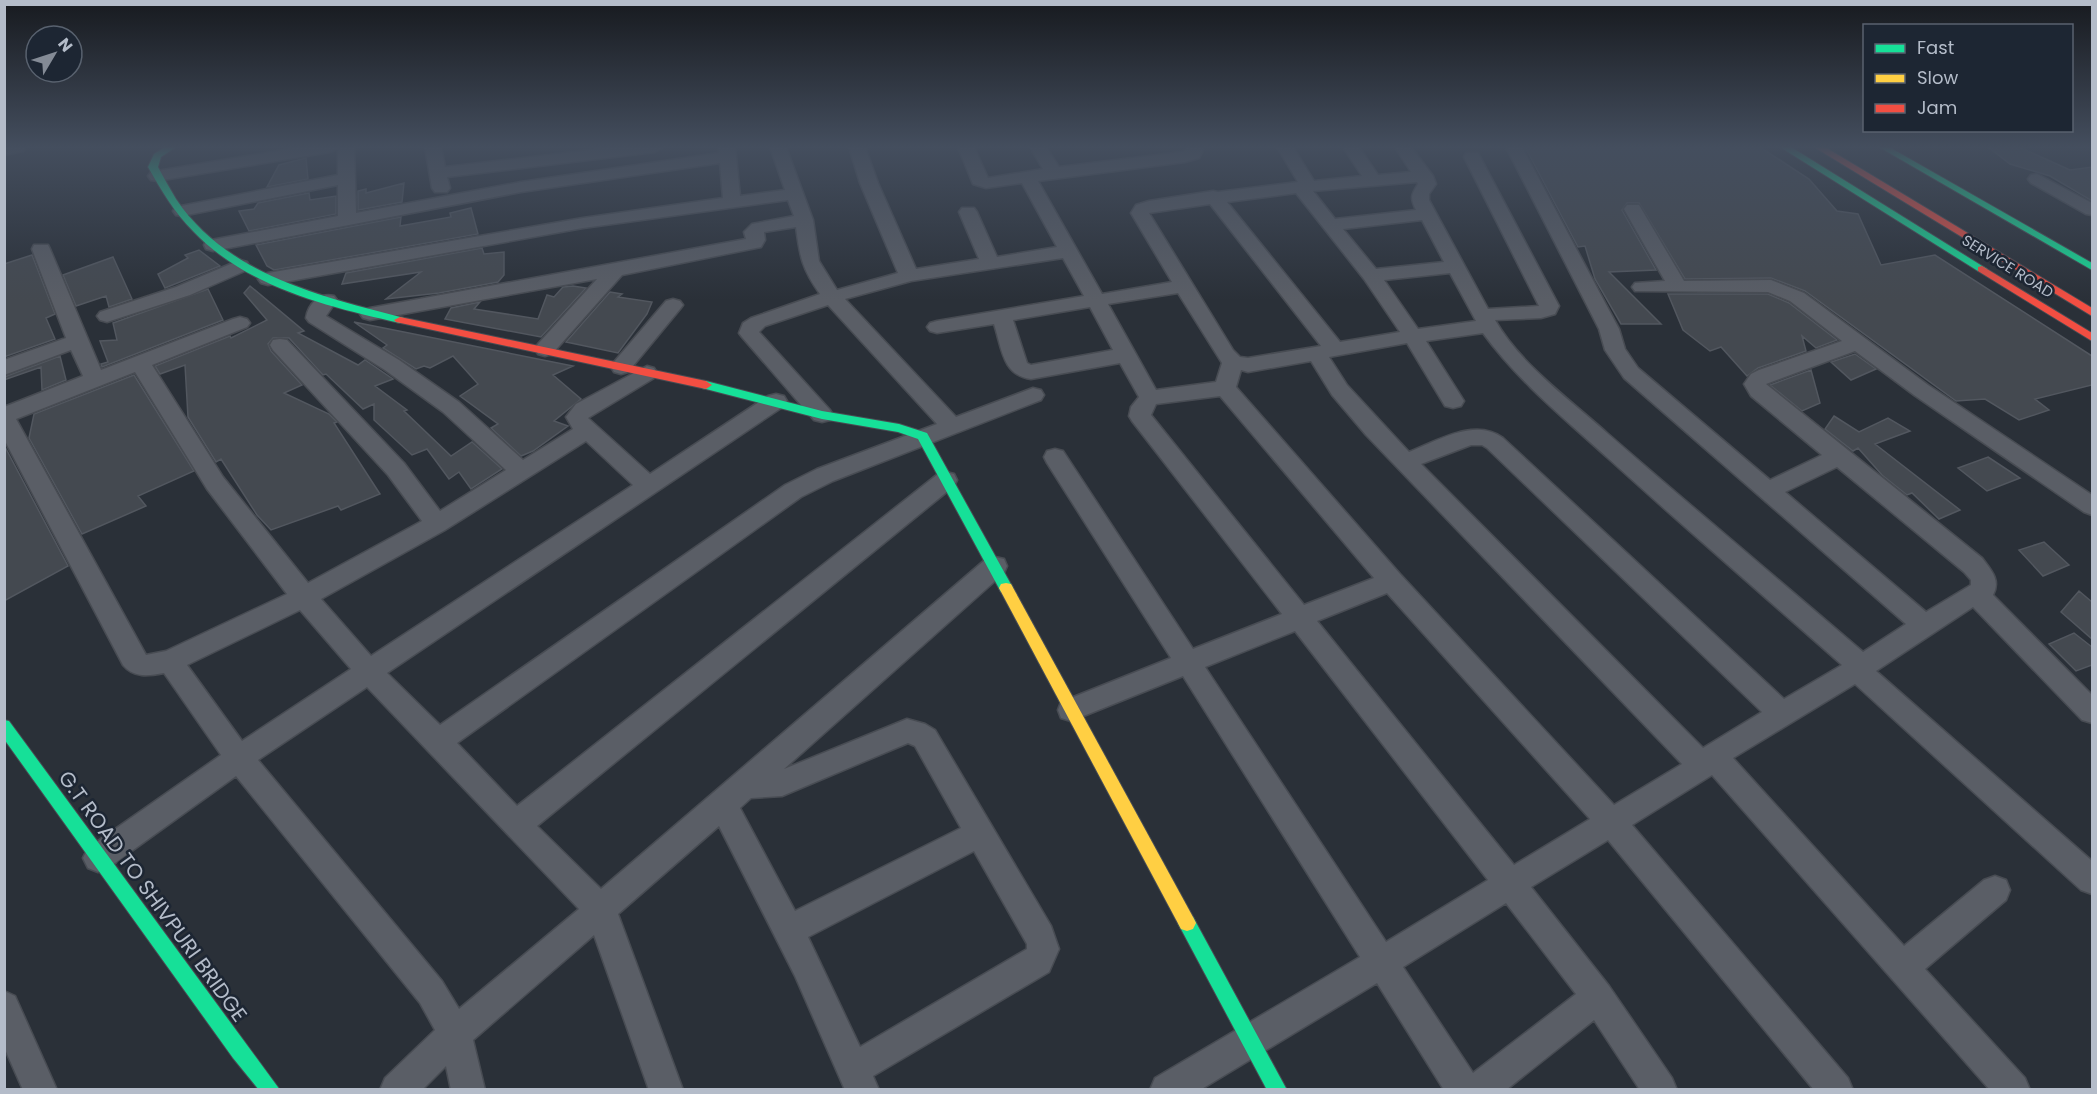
<svg xmlns="http://www.w3.org/2000/svg" width="2097" height="1094" viewBox="0 0 2097 1094" font-family="Poppins,sans-serif">
<style>
.building{fill:#444950;stroke:#52575f;stroke-width:1.5}
.lines{fill:none;stroke-linecap:round;stroke-linejoin:round}
.street-casing{stroke:#484c53;stroke-width:3}
.fast-casing{stroke:#484c53;stroke-width:2}
.slow-casing{stroke:#484c53;stroke-width:2}
.jam-casing{stroke:#484c53;stroke-width:2}
.street{fill:#5a5e66;fill-rule:evenodd}
.fast{fill:#16e098;fill-rule:evenodd}
.slow{fill:#ffcf43;fill-rule:evenodd}
.jam{fill:#f24e42;fill-rule:evenodd}
.labels{text-anchor:middle;dominant-baseline:central;stroke-width:5;stroke-linejoin:round;paint-order:stroke}
.far-street-label{font-size:15px;fill:#b4bcc9;stroke:#1d2633}
.near-street-label{font-size:21px;fill:#b4bcc9;stroke:#1d2633}
</style>
<rect width="100%" height="100%" fill="#2a3038"/>
<path class="building" d="M 1525,147 L 1760,147 L 1809,179 L 1837,211 L 1858,214 L 1881,265 L 1935,255 L 2092,356 L 2092,385 L 2035,399 L 2049,410 L 2019,420 L 1985,399 L 1956,401 L 1805,291 L 1771,278 L 1685,279 L 1639,203 L 1627,203 L 1622,210 L 1656,270 L 1609,272 L 1661,324 L 1621,324 L 1595,279 L 1585,246 L 1578,247 Z
M 1988,147 L 2019,147 L 2070,170 L 2092,167 L 2092,201 L 2050,176 L 2010,164 Z
M 306,158 L 308,179 L 267,187 L 279,165 Z
M 404,183 L 402,202 L 358,210 L 358,191 L 366,189 L 366,193 Z
M 309,193 L 310,200 L 336,196 L 336,214 L 249,231 L 239,211 L 254,209 L 258,203 Z
M 471,208 L 478,234 L 274,270 L 267,266 L 256,245 L 401,217 L 400,226 L 451,217 L 450,213 Z
M 482,248 L 484,254 L 504,252 L 504,275 L 498,282 L 439,293 L 386,299 L 421,272 L 342,284 L 346,273 Z
M 199,250 L 220,266 L 165,288 L 158,274 L 188,258 L 185,255 Z
M 32,255 L 55,314 L 46,318 L 55,339 L 4,357 L 4,264 Z
M 113,257 L 132,299 L 109,307 L 106,296 L 76,306 L 63,275 Z
M 250,286 L 304,331 L 298,333 L 358,365 L 365,360 L 393,379 L 375,386 L 407,410 L 404,411 L 451,456 L 472,442 L 502,469 L 471,489 L 459,472 L 449,479 L 427,449 L 412,455 L 374,420 L 374,404 L 363,409 L 326,374 L 323,375 L 289,338 L 273,338 L 268,344 L 271,351 L 302,385 L 284,393 L 329,414 L 337,422 L 334,423 L 380,494 L 341,510 L 338,506 L 271,530 L 257,515 L 221,459 L 216,462 L 188,417 L 185,365 L 160,374 L 155,366 L 230,336 L 231,338 L 267,320 L 244,293 Z
M 573,286 L 586,288 L 541,337 L 445,319 L 451,308 L 480,302 L 474,309 L 538,319 L 547,295 L 554,297 L 563,287 Z
M 208,289 L 223,320 L 102,367 L 101,364 L 108,362 L 100,341 L 117,340 L 113,323 Z
M 610,292 L 622,294 L 618,297 L 652,302 L 647,314 L 618,353 L 566,342 Z
M 1668,294 L 1768,294 L 1789,303 L 1837,340 L 1816,348 L 1802,336 L 1806,351 L 1758,368 L 1747,376 L 1721,347 L 1710,351 L 1683,330 Z
M 354,322 L 573,366 L 553,375 L 581,399 L 554,421 L 568,426 L 533,451 L 521,456 L 491,428 L 498,424 L 460,396 L 478,384 L 453,356 L 430,368 L 424,366 L 416,369 L 383,348 L 387,345 Z
M 1855,354 L 1876,369 L 1851,380 L 1831,362 Z
M 60,356 L 66,380 L 42,390 L 41,367 L 4,380 L 4,377 Z
M 1811,370 L 1820,403 L 1802,411 L 1770,385 Z
M 134,375 L 194,471 L 138,496 L 146,506 L 82,534 L 29,438 L 34,414 Z
M 1834,416 L 1859,432 L 1888,418 L 1910,431 L 1875,444 L 1960,510 L 1939,519 L 1912,493 L 1907,495 L 1882,475 L 1858,448 L 1853,451 L 1825,429 Z
M 4,445 L 68,566 L 4,601 Z
M 1988,457 L 2020,478 L 1987,491 L 1958,468 Z
M 2044,542 L 2069,565 L 2043,576 L 2019,550 Z
M 2079,591 L 2092,602 L 2092,639 L 2061,612 Z
M 2074,633 L 2092,647 L 2092,665 L 2076,671 L 2049,644 Z"/>
<g class="lines">
<g class="street-casing">
<path id="street" d="M 4,147 L 25,147 L 23,151 L 4,155 Z
M 302,147 L 354,147 L 356,213 L 521,182 L 719,153 L 719,147 L 735,147 L 740,196 L 785,190 L 770,147 L 786,147 L 813,220 L 819,261 L 837,290 L 898,273 L 860,183 L 849,147 L 865,147 L 878,183 L 916,269 L 979,259 L 959,212 L 962,208 L 974,208 L 977,212 L 997,257 L 1057,247 L 1022,183 L 986,188 L 973,184 L 958,147 L 974,147 L 988,178 L 1043,169 L 1030,147 L 1046,147 L 1059,167 L 1182,152 L 1187,150 L 1185,147 L 1201,147 L 1203,150 L 1199,158 L 1185,162 L 1038,181 L 1102,294 L 1172,282 L 1131,213 L 1136,205 L 1149,201 L 1213,191 L 1218,192 L 1298,182 L 1277,147 L 1293,147 L 1314,181 L 1362,176 L 1343,147 L 1359,147 L 1378,175 L 1411,172 L 1395,147 L 1411,147 L 1433,176 L 1436,184 L 1429,194 L 1429,200 L 1488,309 L 1539,306 L 1464,157 L 1466,153 L 1478,153 L 1559,306 L 1555,314 L 1541,318 L 1495,320 C 1521,365 1569,399 1607,433 C 1692,507 1778,579 1863,652 L 1906,624 L 1624,378 L 1605,350 L 1599,329 L 1506,147 L 1522,147 L 1619,329 L 1625,349 L 1638,368 L 1770,480 L 1822,455 L 1751,396 L 1744,384 L 1751,374 L 1759,370 L 1842,341 L 1790,301 L 1768,292 L 1635,291 L 1632,287 L 1635,283 L 1665,281 L 1624,209 L 1627,205 L 1639,205 L 1684,281 L 1771,280 L 1804,293 L 1928,385 L 2092,495 L 2092,515 L 2084,512 L 1914,395 L 1855,351 L 1766,384 L 1982,558 C 1991,570 2001,580 1993,595 L 2092,695 L 2092,723 L 2082,720 L 1973,607 L 1876,671 L 2092,861 L 2092,894 L 2081,890 L 1855,684 L 1733,758 L 1904,946 L 1984,880 L 1995,876 L 2006,880 L 2010,890 L 2006,900 L 1925,969 L 2025,1078 L 2030,1090 L 1990,1090 L 1712,775 L 1632,825 L 1848,1078 L 1853,1090 L 1814,1090 L 1608,840 L 1531,887 L 1609,986 L 1672,1078 L 1677,1090 L 1640,1090 L 1594,1020 L 1506,1090 L 1444,1090 L 1377,983 L 1200,1090 L 1150,1090 L 1155,1078 L 1360,957 L 1183,676 L 1071,721 L 1061,718 L 1058,710 L 1061,702 L 1171,658 L 1047,463 L 1044,457 L 1047,451 L 1055,449 L 1063,451 L 1193,649 L 1282,614 L 1132,421 L 1129,416 L 1131,407 L 1139,397 L 1120,363 L 1031,379 C 1002,375 1002,348 994,324 L 937,333 L 930,331 L 927,327 L 930,323 L 937,321 L 1084,296 L 1063,258 L 911,281 L 845,299 L 956,417 L 1033,388 L 1041,390 L 1044,395 L 1041,400 L 833,481 L 801,497 L 457,743 L 517,806 L 938,474 L 946,472 L 954,474 L 957,480 L 954,486 L 537,826 L 601,889 L 986,559 L 995,557 L 1004,559 L 1007,566 L 1004,573 L 784,769 L 907,719 L 925,724 L 935,730 L 1051,926 L 1059,949 L 1049,972 L 873,1076 L 879,1090 L 845,1090 L 795,976 L 719,826 L 618,914 L 683,1090 L 649,1090 L 594,935 L 473,1040 L 485,1090 L 451,1090 L 446,1066 L 422,1090 L 380,1090 L 385,1078 L 435,1030 L 420,1003 L 236,776 L 108,868 L 98,872 L 88,868 L 83,858 L 88,848 L 221,755 L 164,673 C 148,676 134,678 123,665 L 4,439 L 4,407 L 83,376 L 71,350 L 4,375 L 4,360 L 66,338 L 32,249 L 34,245 L 48,245 L 50,249 L 101,370 L 233,319 L 240,317 L 247,319 L 250,323 L 247,327 L 152,365 L 223,477 L 308,583 L 422,521 L 388,475 L 273,350 L 270,345 L 273,340 L 280,339 L 287,340 L 404,463 L 440,511 L 506,470 L 443,412 L 385,370 L 309,322 L 306,318 C 308,304 320,292 334,296 L 337,300 L 326,316 L 399,360 L 459,402 L 523,460 L 573,429 L 566,417 L 576,404 L 647,366 L 654,368 L 657,373 L 654,378 L 588,418 L 650,474 L 768,396 L 776,394 L 784,396 L 787,401 L 784,406 L 387,673 L 440,725 L 785,485 L 817,469 L 937,424 L 828,305 L 765,326 L 759,332 L 830,410 L 833,415 L 830,420 L 822,422 L 814,420 L 742,337 L 739,333 L 743,323 L 751,318 L 820,294 C 802,269 800,257 796,227 L 764,232 L 765,240 L 761,247 L 622,275 L 552,354 L 545,356 L 538,354 L 535,349 L 538,344 L 597,279 L 370,320 L 363,318 L 360,314 L 363,310 L 370,308 L 746,239 L 744,232 L 752,224 L 794,216 L 788,200 L 583,228 L 268,285 L 261,283 L 258,279 L 261,275 L 268,273 L 583,218 L 723,198 L 720,163 L 521,192 L 213,251 L 206,249 L 204,245 L 206,241 L 338,216 L 338,185 L 182,216 L 176,215 L 173,211 L 176,207 L 338,175 L 338,148 L 330,152 L 157,181 L 151,180 L 148,176 L 151,172 L 157,171 ZM 1417,182 L 1418,184 C 1411,195 1410,198 1416,210 L 1335,219 L 1313,191 ZM 1296,193 L 1364,279 L 1400,332 L 1340,342 L 1227,202 ZM 1210,204 L 1321,346 L 1248,358 L 1240,357 L 1233,350 L 1149,213 ZM 1422,220 L 1444,262 L 1376,269 L 1343,229 ZM 1450,273 L 1476,321 L 1418,329 L 1384,280 ZM 1178,293 L 1222,363 L 1216,382 L 1156,390 L 1108,304 ZM 1090,307 L 1113,350 L 1031,365 L 1027,363 L 1013,320 ZM 1483,333 C 1518,381 1565,419 1609,459 C 1686,529 1764,596 1842,665 L 1784,699 L 1503,438 C 1475,417 1437,441 1409,452 L 1347,385 L 1329,357 L 1407,343 L 1445,406 L 1453,408 L 1461,406 L 1464,401 L 1426,341 ZM 1311,361 L 1332,395 L 1366,435 L 1682,764 L 1614,805 L 1400,574 L 1236,387 L 1241,370 L 1248,372 ZM 135,372 L 207,489 L 287,594 L 166,651 L 146,655 L 16,419 ZM 1220,396 L 1374,578 L 1304,605 L 1151,415 L 1156,404 ZM 586,441 L 633,485 L 371,656 L 321,599 L 445,530 ZM 1471,445 L 1482,445 L 1487,448 L 1762,712 L 1703,748 L 1421,464 ZM 1837,467 L 1964,572 L 1971,580 L 1971,585 L 1926,612 L 1785,492 ZM 1387,593 L 1590,819 L 1514,865 L 1317,621 ZM 300,610 L 351,669 L 242,741 L 187,665 ZM 1295,631 L 1488,880 L 1386,942 L 1205,667 ZM 367,687 L 579,909 L 459,1009 L 442,981 L 258,760 ZM 908,743 L 915,746 L 961,828 L 795,911 L 740,808 L 751,798 L 782,796 ZM 974,851 L 1027,944 L 1027,949 L 860,1047 L 808,937 ZM 1506,903 L 1576,994 L 1473,1073 L 1403,967 Z
M 425,147 L 441,147 L 445,167 L 617,147 L 663,147 L 655,152 L 447,177 L 450,188 L 447,192 L 435,192 L 432,188 Z
M 2037,174 L 2092,203 L 2092,215 L 2086,214 L 2031,183 L 2028,179 L 2031,175 Z
M 240,260 L 247,262 L 249,266 L 247,270 L 190,295 L 107,322 L 100,320 L 97,316 L 100,312 L 176,287 Z
M 673,299 L 680,301 L 683,305 L 680,309 L 628,372 L 621,374 L 614,372 L 611,367 L 614,362 L 666,301 Z
M 4,991 L 15,996 L 57,1090 L 23,1090 L 4,1047 Z"/>
</g>
<g class="fast-casing">
<path id="fast" d="M 165,147 L 176,147 L 161,157 L 158,167 C 164,178 170,189 176,199 C 227,275 321,296 404,318 L 404,322 L 400,323 C 328,307 246,287 193,231 C 174,212 161,190 148,167 L 154,154 Z
M 1780,147 L 1791,147 L 1987,269 L 1986,271 L 1978,271 Z
M 1879,147 L 1889,147 L 2092,263 L 2092,270 Z
M 706,381 L 822,411 L 899,424 L 927,433 L 1013,588 L 1011,592 L 1001,592 L 918,439 L 898,432 L 822,419 L 702,388 L 700,385 L 702,382 Z
M 4,720 L 9,721 L 280,1090 L 259,1090 L 233,1058 L 4,739 Z
M 1187,915 L 1193,917 L 1287,1090 L 1267,1090 L 1181,929 L 1178,923 L 1181,917 Z"/>
</g>
<g class="slow-casing">
<path id="slow" d="M 1006,583 L 1011,584 L 1193,917 L 1196,923 L 1193,929 L 1187,931 L 1181,929 L 999,588 L 1001,584 Z"/>
</g>
<g class="jam-casing">
<path id="jam" d="M 1814,147 L 1825,147 L 2092,308 L 2092,316 Z
M 1982,266 L 2092,333 L 2092,341 L 1978,271 L 1978,267 Z
M 400,317 L 706,381 L 712,385 L 706,389 L 396,322 L 394,320 Z"/>
</g>
<use href="#street" class="street"/>
<use href="#fast" class="fast"/>
<use href="#slow" class="slow"/>
<use href="#jam" class="jam"/>
</g>
<linearGradient id="sky" x2="0" y2="1"><stop stop-color="#171a1f"/><stop offset="0.49" stop-color="#444e5e"/><stop offset="1" stop-color="#444e5e" stop-opacity="0"/></linearGradient>
<rect width="2097" height="300" fill="url(#sky)"/>
<g class="labels">
<g class="far-street-label">
<text transform="translate(2008 266) rotate(32)">SERVICE ROAD</text>
</g>
<g class="near-street-label">
<text transform="translate(153 896) rotate(54)">G.T ROAD TO SHIVPURI BRIDGE</text>
</g>
</g>
<rect width="2097" height="1094" fill="none" stroke="#b4bcc9" stroke-width="12"/>
<rect x="1863" y="24" width="210" height="108" fill="#1d2633" stroke="#59626f" stroke-width="1.5"/>
<rect x="1875" y="44" width="30" height="9" fill="#16e098" stroke="#59626f" stroke-width="1.5"/>
<text x="1917" y="54" font-size="18" fill="#b4bcc9">Fast</text>
<rect x="1875" y="74" width="30" height="9" fill="#ffcf43" stroke="#59626f" stroke-width="1.5"/>
<text x="1917" y="84" font-size="18" fill="#b4bcc9">Slow</text>
<rect x="1875" y="104" width="30" height="9" fill="#f24e42" stroke="#59626f" stroke-width="1.5"/>
<text x="1917" y="114" font-size="18" fill="#b4bcc9">Jam</text>
<g transform="translate(54 54) rotate(51)"><circle r="28" fill="#1d2633" stroke="#59626f" stroke-width="1.5"/>
<path d="M0-4.5L10 22L0 15L-10 22Z" fill="#848b96"/>
<text y="-9" font-size="16" font-weight="bold" text-anchor="middle" fill="#b4bcc9">N</text>
</g>
</svg>
